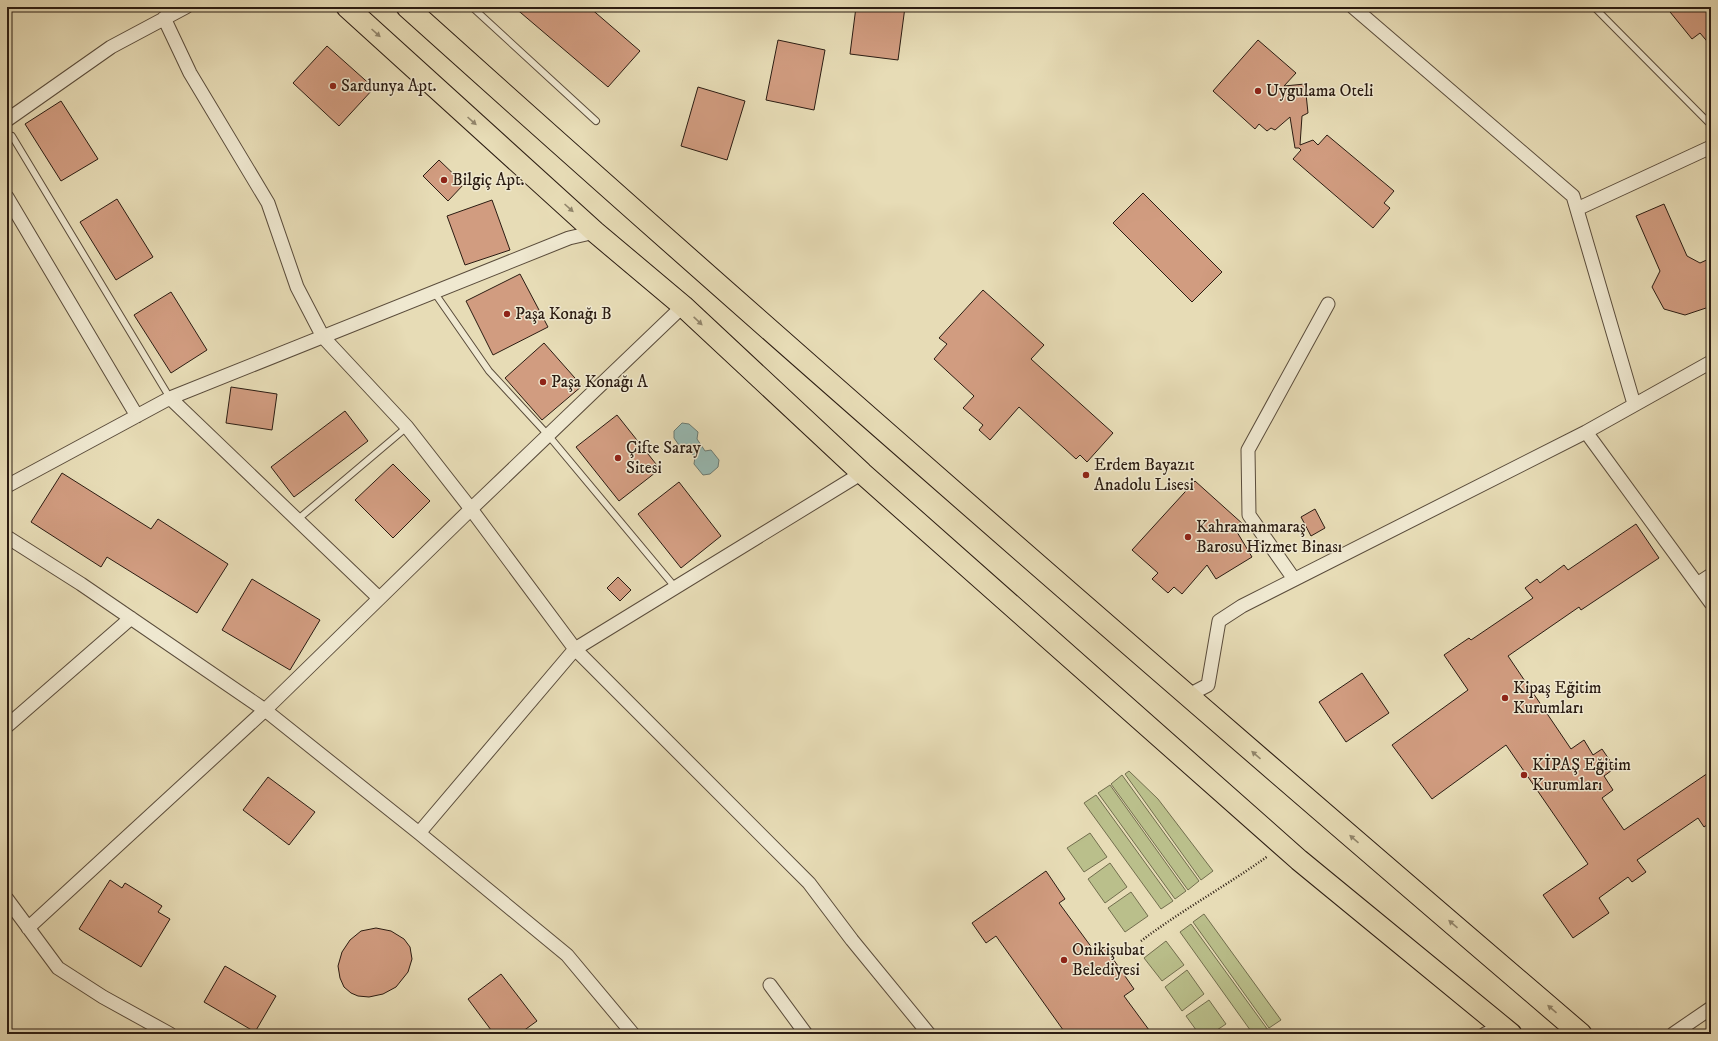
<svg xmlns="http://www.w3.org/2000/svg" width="1718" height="1041" viewBox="0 0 1718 1041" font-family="'IM FELL DW Pica',serif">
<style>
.green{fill:#babf8b;stroke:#726e4e}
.water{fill:#97bab3;stroke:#6c7b73}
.building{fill:#d19c80;stroke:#2b1c12}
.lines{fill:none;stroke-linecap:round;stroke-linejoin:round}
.service-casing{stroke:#5a4c3b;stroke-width:8}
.minor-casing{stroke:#5a4c3b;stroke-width:15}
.primary-casing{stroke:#2b1c12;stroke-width:23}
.path{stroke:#2b1c12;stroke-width:2.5;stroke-dasharray:1 2;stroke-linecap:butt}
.service{stroke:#efe8d0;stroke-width:6}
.minor{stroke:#efe8d0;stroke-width:13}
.primary{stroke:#e7dcb6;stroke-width:21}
.oneway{fill:#92866c}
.poi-dot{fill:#8f2418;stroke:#efe8d0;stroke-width:1.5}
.labels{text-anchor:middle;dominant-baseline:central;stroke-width:3;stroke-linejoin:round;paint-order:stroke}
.poi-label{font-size:17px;fill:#2b1c12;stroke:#efe8d0;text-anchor:start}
</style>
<rect width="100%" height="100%" fill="#e7dcb6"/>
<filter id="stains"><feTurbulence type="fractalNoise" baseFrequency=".005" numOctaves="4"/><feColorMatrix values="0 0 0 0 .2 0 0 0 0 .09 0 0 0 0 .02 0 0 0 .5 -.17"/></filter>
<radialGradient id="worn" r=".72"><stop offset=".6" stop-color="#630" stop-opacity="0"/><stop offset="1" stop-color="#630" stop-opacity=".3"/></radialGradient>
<path class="green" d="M 1129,771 L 1158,799 L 1213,871 L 1201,880 L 1125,774 Z
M 1122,775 L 1199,881 L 1188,890 L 1111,784 Z
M 1110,785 L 1186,891 L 1175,899 L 1098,793 Z
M 1096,795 L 1173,901 L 1161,909 L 1084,803 Z
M 1090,833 L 1107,857 L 1084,872 L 1067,848 Z
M 1110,863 L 1127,887 L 1105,903 L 1088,879 Z
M 1131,892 L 1148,916 L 1125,932 L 1108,908 Z
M 1204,914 L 1281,1020 L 1269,1028 L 1193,922 Z
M 1191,924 L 1268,1030 L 1262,1034 L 1253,1034 L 1180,932 Z
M 1166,941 L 1184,965 L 1162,981 L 1144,958 Z
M 1187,970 L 1204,994 L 1182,1011 L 1165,987 Z
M 1209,1000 L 1226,1024 L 1211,1034 L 1199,1034 L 1186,1016 Z"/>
<path class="water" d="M 682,423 L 689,424 L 698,432 L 697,439 L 705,451 L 711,450 L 719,460 L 718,467 L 710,474 L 703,475 L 694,464 L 695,457 L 688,449 L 681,448 L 674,438 L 674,431 Z"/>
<path class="building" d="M 514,7 L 589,7 L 640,51 L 608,87 Z
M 856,7 L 905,7 L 898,60 L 850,54 Z
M 1666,7 L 1711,7 L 1711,46 L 1700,33 L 1692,39 Z
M 778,40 L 825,50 L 814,110 L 766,100 Z
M 1258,40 L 1296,73 L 1284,86 L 1305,84 L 1308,113 L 1302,116 L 1300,145 L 1313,140 L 1318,145 L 1327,135 L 1394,191 L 1384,203 L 1390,208 L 1373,228 L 1293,159 L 1301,150 L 1299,148 L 1295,148 L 1290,117 L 1275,130 L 1271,128 L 1267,131 L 1259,124 L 1255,129 L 1213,91 Z
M 327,46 L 374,88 L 339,126 L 293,83 Z
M 698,87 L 745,101 L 727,160 L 681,146 Z
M 61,101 L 98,159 L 61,181 L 25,124 Z
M 439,160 L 464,184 L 448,201 L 423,176 Z
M 1143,193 L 1222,272 L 1192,302 L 1113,223 Z
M 117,199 L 153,257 L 116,280 L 80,222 Z
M 492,200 L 510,250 L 465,265 L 447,216 Z
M 1664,204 L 1687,256 L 1700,263 L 1711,258 L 1711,301 L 1709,307 L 1685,315 L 1664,309 L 1652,287 L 1660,271 L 1636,216 Z
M 520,274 L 548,327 L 493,355 L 466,301 Z
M 983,290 L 1044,345 L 1031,359 L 1113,433 L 1087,462 L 1080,455 L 1076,459 L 1019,407 L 990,440 L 979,430 L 983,425 L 963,408 L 974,396 L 934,359 L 947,344 L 939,338 Z
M 171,292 L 207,350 L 171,373 L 134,315 Z
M 544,343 L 582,386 L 542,420 L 505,378 Z
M 231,387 L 277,394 L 272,430 L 226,423 Z
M 345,411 L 368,441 L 294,497 L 271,467 Z
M 617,415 L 660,469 L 619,501 L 576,447 Z
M 393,464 L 430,501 L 393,538 L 355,500 Z
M 62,473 L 151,529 L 158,519 L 228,564 L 197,613 L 107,557 L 101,567 L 31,522 Z
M 1195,481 L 1244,525 L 1237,532 L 1252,557 L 1216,579 L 1207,565 L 1182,594 L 1174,587 L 1168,593 L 1152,579 L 1158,573 L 1132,550 Z
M 679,482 L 721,536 L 681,568 L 638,514 Z
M 1315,509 L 1325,528 L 1311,536 L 1301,517 Z
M 1636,524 L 1659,558 L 1581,610 L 1579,607 L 1508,656 L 1571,749 L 1584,740 L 1593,755 L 1602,749 L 1615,768 L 1604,776 L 1613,790 L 1602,798 L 1624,830 L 1711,771 L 1711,822 L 1704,827 L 1698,818 L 1637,860 L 1646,872 L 1632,882 L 1628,877 L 1599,898 L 1609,913 L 1573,938 L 1543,895 L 1588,864 L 1506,745 L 1432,799 L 1392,745 L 1468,690 L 1444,655 L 1469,638 L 1471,640 L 1533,598 L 1525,588 L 1537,579 L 1540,583 L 1564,565 L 1568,570 Z
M 618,577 L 631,590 L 620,601 L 607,588 Z
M 252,579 L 320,620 L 290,670 L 222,630 Z
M 1362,673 L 1389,713 L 1346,742 L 1319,702 Z
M 268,777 L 315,812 L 289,845 L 243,810 Z
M 1046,871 L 1065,899 L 1059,903 L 1095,952 L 1104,946 L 1134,989 L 1124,996 L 1152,1034 L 1066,1034 L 996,936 L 986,943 L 972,923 Z
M 110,880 L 122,888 L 125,883 L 162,906 L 158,912 L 170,919 L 141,967 L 79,929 Z
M 376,928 L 391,931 L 404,939 L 410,947 L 412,959 L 408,972 L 396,987 L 383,994 L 369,997 L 358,996 L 351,993 L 344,987 L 340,978 L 338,966 L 342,952 L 350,940 L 361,931 Z
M 225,966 L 276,996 L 255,1032 L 204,1002 Z
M 501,974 L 537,1021 L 519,1034 L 494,1034 L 468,999 Z"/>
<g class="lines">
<g class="service-casing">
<path id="service" d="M 472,7 L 596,121
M 1594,7 L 1711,125
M 12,136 L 170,398
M 434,292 L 489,371 L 548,435 L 675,587
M 297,520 L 407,427"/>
</g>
<g class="minor-casing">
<path id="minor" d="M 1353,7 L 1573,196 L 1634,404
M 164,18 L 190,73 L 268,203 L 297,287 L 323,337 L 407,427 L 471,509 L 575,649 L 809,883 L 852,940 L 929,1034
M 7,120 L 111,47 L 186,7
M 7,197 L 137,416
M 1577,209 L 1711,147
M 170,398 L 379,598
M 1586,432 L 1711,603
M 7,486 L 170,398 L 569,238 L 595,232
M 7,537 L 81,584 L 265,710 L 419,833 L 567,955 L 633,1034
M 1294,579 L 1249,515 L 1248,450 L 1328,304
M 1697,584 L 1711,575
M 1187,696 L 1208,685 L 1219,621 L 1242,606 L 1586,432 L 1711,362
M 7,726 L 131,618
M 419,833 L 575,649 L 862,473
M 7,899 L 58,968 L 103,997 L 170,1034
M 28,928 L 265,710 L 471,509 L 683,306
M 770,985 L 806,1034
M 1485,1034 L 1502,1027
M 1673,1034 L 1711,1008"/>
</g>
<g class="primary-casing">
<path id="primary" d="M 347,7 L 595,232 L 683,306 L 862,473 L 1299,860 L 1511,1034
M 407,7 C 794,355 1186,696 1581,1034"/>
</g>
<path class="path" d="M 1141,941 C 1182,910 1226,886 1268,856"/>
<use href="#service" class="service"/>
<use href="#minor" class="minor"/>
<use href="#primary" class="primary"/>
</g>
<defs><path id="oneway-solid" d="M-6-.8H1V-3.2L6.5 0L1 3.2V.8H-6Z"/></defs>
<g class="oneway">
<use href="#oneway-solid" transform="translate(376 33) rotate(42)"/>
<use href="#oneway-solid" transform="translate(472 121) rotate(42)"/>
<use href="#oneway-solid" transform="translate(569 208) rotate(42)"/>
<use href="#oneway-solid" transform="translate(698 321) rotate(43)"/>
<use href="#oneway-solid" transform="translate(1256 755) rotate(-139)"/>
<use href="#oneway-solid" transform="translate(1354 839) rotate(-139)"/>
<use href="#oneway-solid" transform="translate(1453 924) rotate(-139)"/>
<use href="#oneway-solid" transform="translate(1552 1009) rotate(-139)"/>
</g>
<g class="poi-dot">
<circle cx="333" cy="86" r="4"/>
<circle cx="1258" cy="91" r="4"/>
<circle cx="444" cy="180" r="4"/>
<circle cx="507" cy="314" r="4"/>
<circle cx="543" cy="382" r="4"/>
<circle cx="618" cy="458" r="4"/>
<circle cx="1086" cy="475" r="4"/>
<circle cx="1188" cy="537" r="4"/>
<circle cx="1505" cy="698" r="4"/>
<circle cx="1524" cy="775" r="4"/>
<circle cx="1064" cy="960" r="4"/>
</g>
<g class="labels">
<g class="poi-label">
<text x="341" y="86">Sardunya Apt.</text>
<text x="1266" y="91">Uygulama Oteli</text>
<text x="452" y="180">Bilgiç Apt.</text>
<text x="515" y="314">Paşa Konağı B</text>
<text x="551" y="382">Paşa Konağı A</text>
<text x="626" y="448">Çifte Saray<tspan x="626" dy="20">Sitesi</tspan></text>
<text x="1094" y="465">Erdem Bayazıt<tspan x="1094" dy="20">Anadolu Lisesi</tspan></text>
<text x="1196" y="527">Kahramanmaraş<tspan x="1196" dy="20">Barosu Hizmet Binası</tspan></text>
<text x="1513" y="688">Kipaş Eğitim<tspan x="1513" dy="20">Kurumları</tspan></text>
<text x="1532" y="765">KİPAŞ Eğitim<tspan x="1532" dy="20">Kurumları</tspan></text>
<text x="1072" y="950">Onikişubat<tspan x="1072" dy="20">Belediyesi</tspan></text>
</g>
</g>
<rect width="1718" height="1041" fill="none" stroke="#e7dcb6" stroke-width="24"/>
<rect x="8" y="8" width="1702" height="1025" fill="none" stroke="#2b1c12" stroke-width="2"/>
<rect x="12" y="12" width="1694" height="1017" fill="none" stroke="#2b1c12"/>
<rect width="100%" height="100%" filter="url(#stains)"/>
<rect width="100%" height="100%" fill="url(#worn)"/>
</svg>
